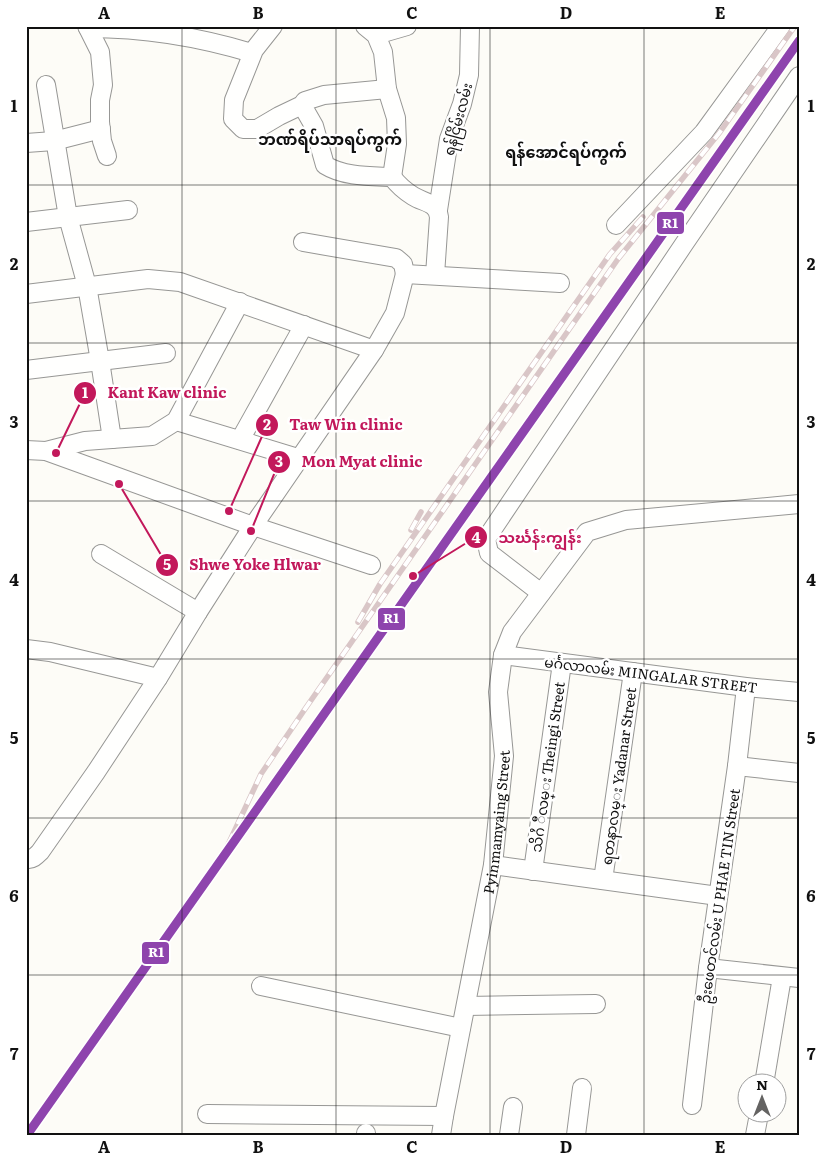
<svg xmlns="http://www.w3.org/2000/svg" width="825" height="1161" viewBox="0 0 825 1161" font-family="Literata,'Noto Sans Myanmar',serif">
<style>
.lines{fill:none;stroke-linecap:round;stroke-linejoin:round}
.minor-casing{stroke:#979795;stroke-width:20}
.minor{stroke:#fffffe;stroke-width:18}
.rail-casing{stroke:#d9c6c7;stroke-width:5.5}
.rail{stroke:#fff;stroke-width:4;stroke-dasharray:11;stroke-linecap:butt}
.rail-1-casing{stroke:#fff;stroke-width:12}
.rail-1{stroke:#8e44ad;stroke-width:9}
.grid{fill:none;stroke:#111;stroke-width:1;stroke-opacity:0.55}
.labels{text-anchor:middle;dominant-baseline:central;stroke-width:5;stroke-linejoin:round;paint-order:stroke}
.street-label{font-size:14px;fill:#111;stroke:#fff}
.quarter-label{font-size:16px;font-weight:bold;fill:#111;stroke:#fff}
.leader{fill:none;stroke:#c2185b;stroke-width:2}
.callout-dot{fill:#c2185b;stroke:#fff;stroke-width:2}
.mark-label{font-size:15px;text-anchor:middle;font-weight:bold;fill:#fff}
.callout-label{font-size:15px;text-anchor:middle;font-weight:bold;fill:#c2185b;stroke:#fff;stroke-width:5;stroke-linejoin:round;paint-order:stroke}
.line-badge{stroke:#fff;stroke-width:2}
.badge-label{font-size:14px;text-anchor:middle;font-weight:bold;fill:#fff}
.neatline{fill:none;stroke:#111;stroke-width:2}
.grid-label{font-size:16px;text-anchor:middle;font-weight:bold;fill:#111}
</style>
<rect width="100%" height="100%" fill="#fdfcf7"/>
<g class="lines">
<g class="minor-casing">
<g id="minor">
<path d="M 87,26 L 100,52 L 103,85 L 100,100 L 100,122 L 102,141 L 107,156"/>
<path d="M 273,26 L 254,50 L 234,100 L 233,119 L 243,129 L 257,129 L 279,116 L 302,105 L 305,101 L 324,95 L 387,89"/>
<path d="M 365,26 L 376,35 L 383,52 L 387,89 L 396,118 L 397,144 L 392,177"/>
<path d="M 88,28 C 144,28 199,37 252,53"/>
<path d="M 376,35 L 407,26"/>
<path d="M 46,85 L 68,217 L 87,286 L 100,361 L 112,439"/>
<path d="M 302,105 L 314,126 L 325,165 C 344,177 370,176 392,177 C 398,185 405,191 413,196 C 424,203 437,202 439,217 L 435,275"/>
<path d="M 26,143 L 54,141 L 101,129"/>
<path d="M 438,210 L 449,139 L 462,104 L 469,75 L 470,26"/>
<path d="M 26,222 L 128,210"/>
<path d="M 616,225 L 704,132 L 781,26"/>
<path d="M 303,242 L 396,258 L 403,264 L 405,274"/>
<path d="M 26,294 L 148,279 L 180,282 L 374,350"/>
<path d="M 26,370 L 166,353"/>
<path d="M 176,421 L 298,458"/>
<path d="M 240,440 L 304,325"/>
<path d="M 26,450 L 46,451 L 253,526 L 371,565"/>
<path d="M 46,451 L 85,441 L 152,436 L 176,421 L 240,302"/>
<path d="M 101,554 L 198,612"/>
<path d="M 541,593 L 489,553 L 486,539 L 684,244 L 799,76"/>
<path d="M 26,649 L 50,652 L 158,678"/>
<path d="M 503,655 L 746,687 L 799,692"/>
<path d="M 737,766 L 799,773"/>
<path d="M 26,859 C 32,860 36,856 40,852 L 96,772 L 158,678 L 198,612 L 253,526 L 374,350 L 395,313 L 405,274 L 560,283"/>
<path d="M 493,865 L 718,896"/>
<path d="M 533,871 L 562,663"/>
<path d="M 603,880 L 633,672"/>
<path d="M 708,968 L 799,978"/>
<path d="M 261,986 L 461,1028"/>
<path d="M 466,1006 L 596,1004"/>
<path d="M 764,1084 L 782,977"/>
<path d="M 692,1105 L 708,968 L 737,766 L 746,687"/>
<path d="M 207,1114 L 444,1116"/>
<path d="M 366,1135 L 366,1133"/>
<path id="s1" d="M 441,1135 L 444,1116 L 493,865 L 504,756 L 498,692 L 503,655 L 512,632 L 587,532 L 626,520 L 799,504"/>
<path d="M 509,1135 L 513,1107"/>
<path d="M 576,1135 L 582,1088"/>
<path d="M 755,1135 L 759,1114"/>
</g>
</g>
<use href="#minor" class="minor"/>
<g class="rail-casing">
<path id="rail" d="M 411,530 L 421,512
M 358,622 L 380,584 L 610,254 L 643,217
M 219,864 L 261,774 L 305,709 L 618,259 L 720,132 L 795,26"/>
</g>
<use href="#rail" class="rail"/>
<g class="rail-1-casing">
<path id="rail-1" d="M 27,1135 L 799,41"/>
</g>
<use href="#rail-1" class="rail-1"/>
</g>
<path class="grid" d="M 182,26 L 182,1135M 336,26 L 336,1135M 490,26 L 490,1135M 644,26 L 644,1135M 26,185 L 799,185M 26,343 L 799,343M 26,501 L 799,501M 26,659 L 799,659M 26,818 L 799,818M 26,975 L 799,975"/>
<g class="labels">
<g class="street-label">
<text transform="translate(457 119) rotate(-75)">ရန်ငြိမ်းလမ်း</text>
<text transform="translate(651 674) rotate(7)">မင်္ဂလာလမ်း MINGALAR STREET</text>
<text transform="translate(547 767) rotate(-82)">သိဂႆ ီလမ္း Theingi Street</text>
<text transform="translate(618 776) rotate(-82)">ရတနာလမ္း Yadanar Street</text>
<text stroke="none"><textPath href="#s1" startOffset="318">Pyinmamyaing Street</textPath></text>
<text transform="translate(719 896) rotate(-82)">ဦးဖေတင်လမ်း U PHAE TIN Street</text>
</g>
<g class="quarter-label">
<text x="330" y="138">ဘဏ်ရိပ်သာရပ်ကွက်</text>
<text x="566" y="151">ရန်အောင်ရပ်ကွက်</text>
</g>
</g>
<path class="leader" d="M56 453L85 393M229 511L267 425M251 531L279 462M413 576L476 537M119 484L167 565"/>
<g class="callout-dot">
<circle cx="56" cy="453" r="5"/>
<circle cx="229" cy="511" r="5"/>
<circle cx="251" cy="531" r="5"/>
<circle cx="413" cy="576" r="5"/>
<circle cx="119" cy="484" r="5"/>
<circle cx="85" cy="393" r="12"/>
<circle cx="267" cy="425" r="12"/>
<circle cx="279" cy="462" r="12"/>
<circle cx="476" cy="537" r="12"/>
<circle cx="167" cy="565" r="12"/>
</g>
<g class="mark-label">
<text x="85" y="398">1</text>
<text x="267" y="430">2</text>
<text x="279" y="467">3</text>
<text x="476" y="543">4</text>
<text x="167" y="570">5</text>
</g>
<g class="callout-label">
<text x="167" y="398">Kant Kaw clinic</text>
<text x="346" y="430">Taw Win clinic</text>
<text x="362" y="467">Mon Myat clinic</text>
<text x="540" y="543">သင်္ဃန်းကျွန်း</text>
<text x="255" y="570">Shwe Yoke Hlwar</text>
</g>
<g class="line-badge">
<rect x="656" y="211" width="29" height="24" rx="5" fill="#8e44ad"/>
<rect x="377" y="607" width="29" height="24" rx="5" fill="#8e44ad"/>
<rect x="141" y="941" width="29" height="24" rx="5" fill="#8e44ad"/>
</g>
<g class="badge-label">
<text x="670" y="228">R1</text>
<text x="391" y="623">R1</text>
<text x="156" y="957">R1</text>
</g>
<rect width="825" height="1161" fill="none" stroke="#ffffff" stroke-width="55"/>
<g transform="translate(762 1098)"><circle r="24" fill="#ffffff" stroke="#a0a0a0"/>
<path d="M0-4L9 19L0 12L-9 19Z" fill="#646362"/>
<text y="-8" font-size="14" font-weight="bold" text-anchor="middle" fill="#111111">N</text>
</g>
<rect x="28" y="28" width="770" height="1106" class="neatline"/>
<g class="grid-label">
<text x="104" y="19">A</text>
<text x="258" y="19">B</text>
<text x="412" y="19">C</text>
<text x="566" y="19">D</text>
<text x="720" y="19">E</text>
<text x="14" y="112">1</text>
<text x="811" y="112">1</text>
<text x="14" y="270">2</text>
<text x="811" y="270">2</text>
<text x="14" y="428">3</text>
<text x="811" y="428">3</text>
<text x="14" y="586">4</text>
<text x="811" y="586">4</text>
<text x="14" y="744">5</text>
<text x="811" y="744">5</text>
<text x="14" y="902">6</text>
<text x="811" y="902">6</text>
<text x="14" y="1060">7</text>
<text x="811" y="1060">7</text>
<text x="104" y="1153">A</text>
<text x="258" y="1153">B</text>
<text x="412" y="1153">C</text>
<text x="566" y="1153">D</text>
<text x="720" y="1153">E</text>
</g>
</svg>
